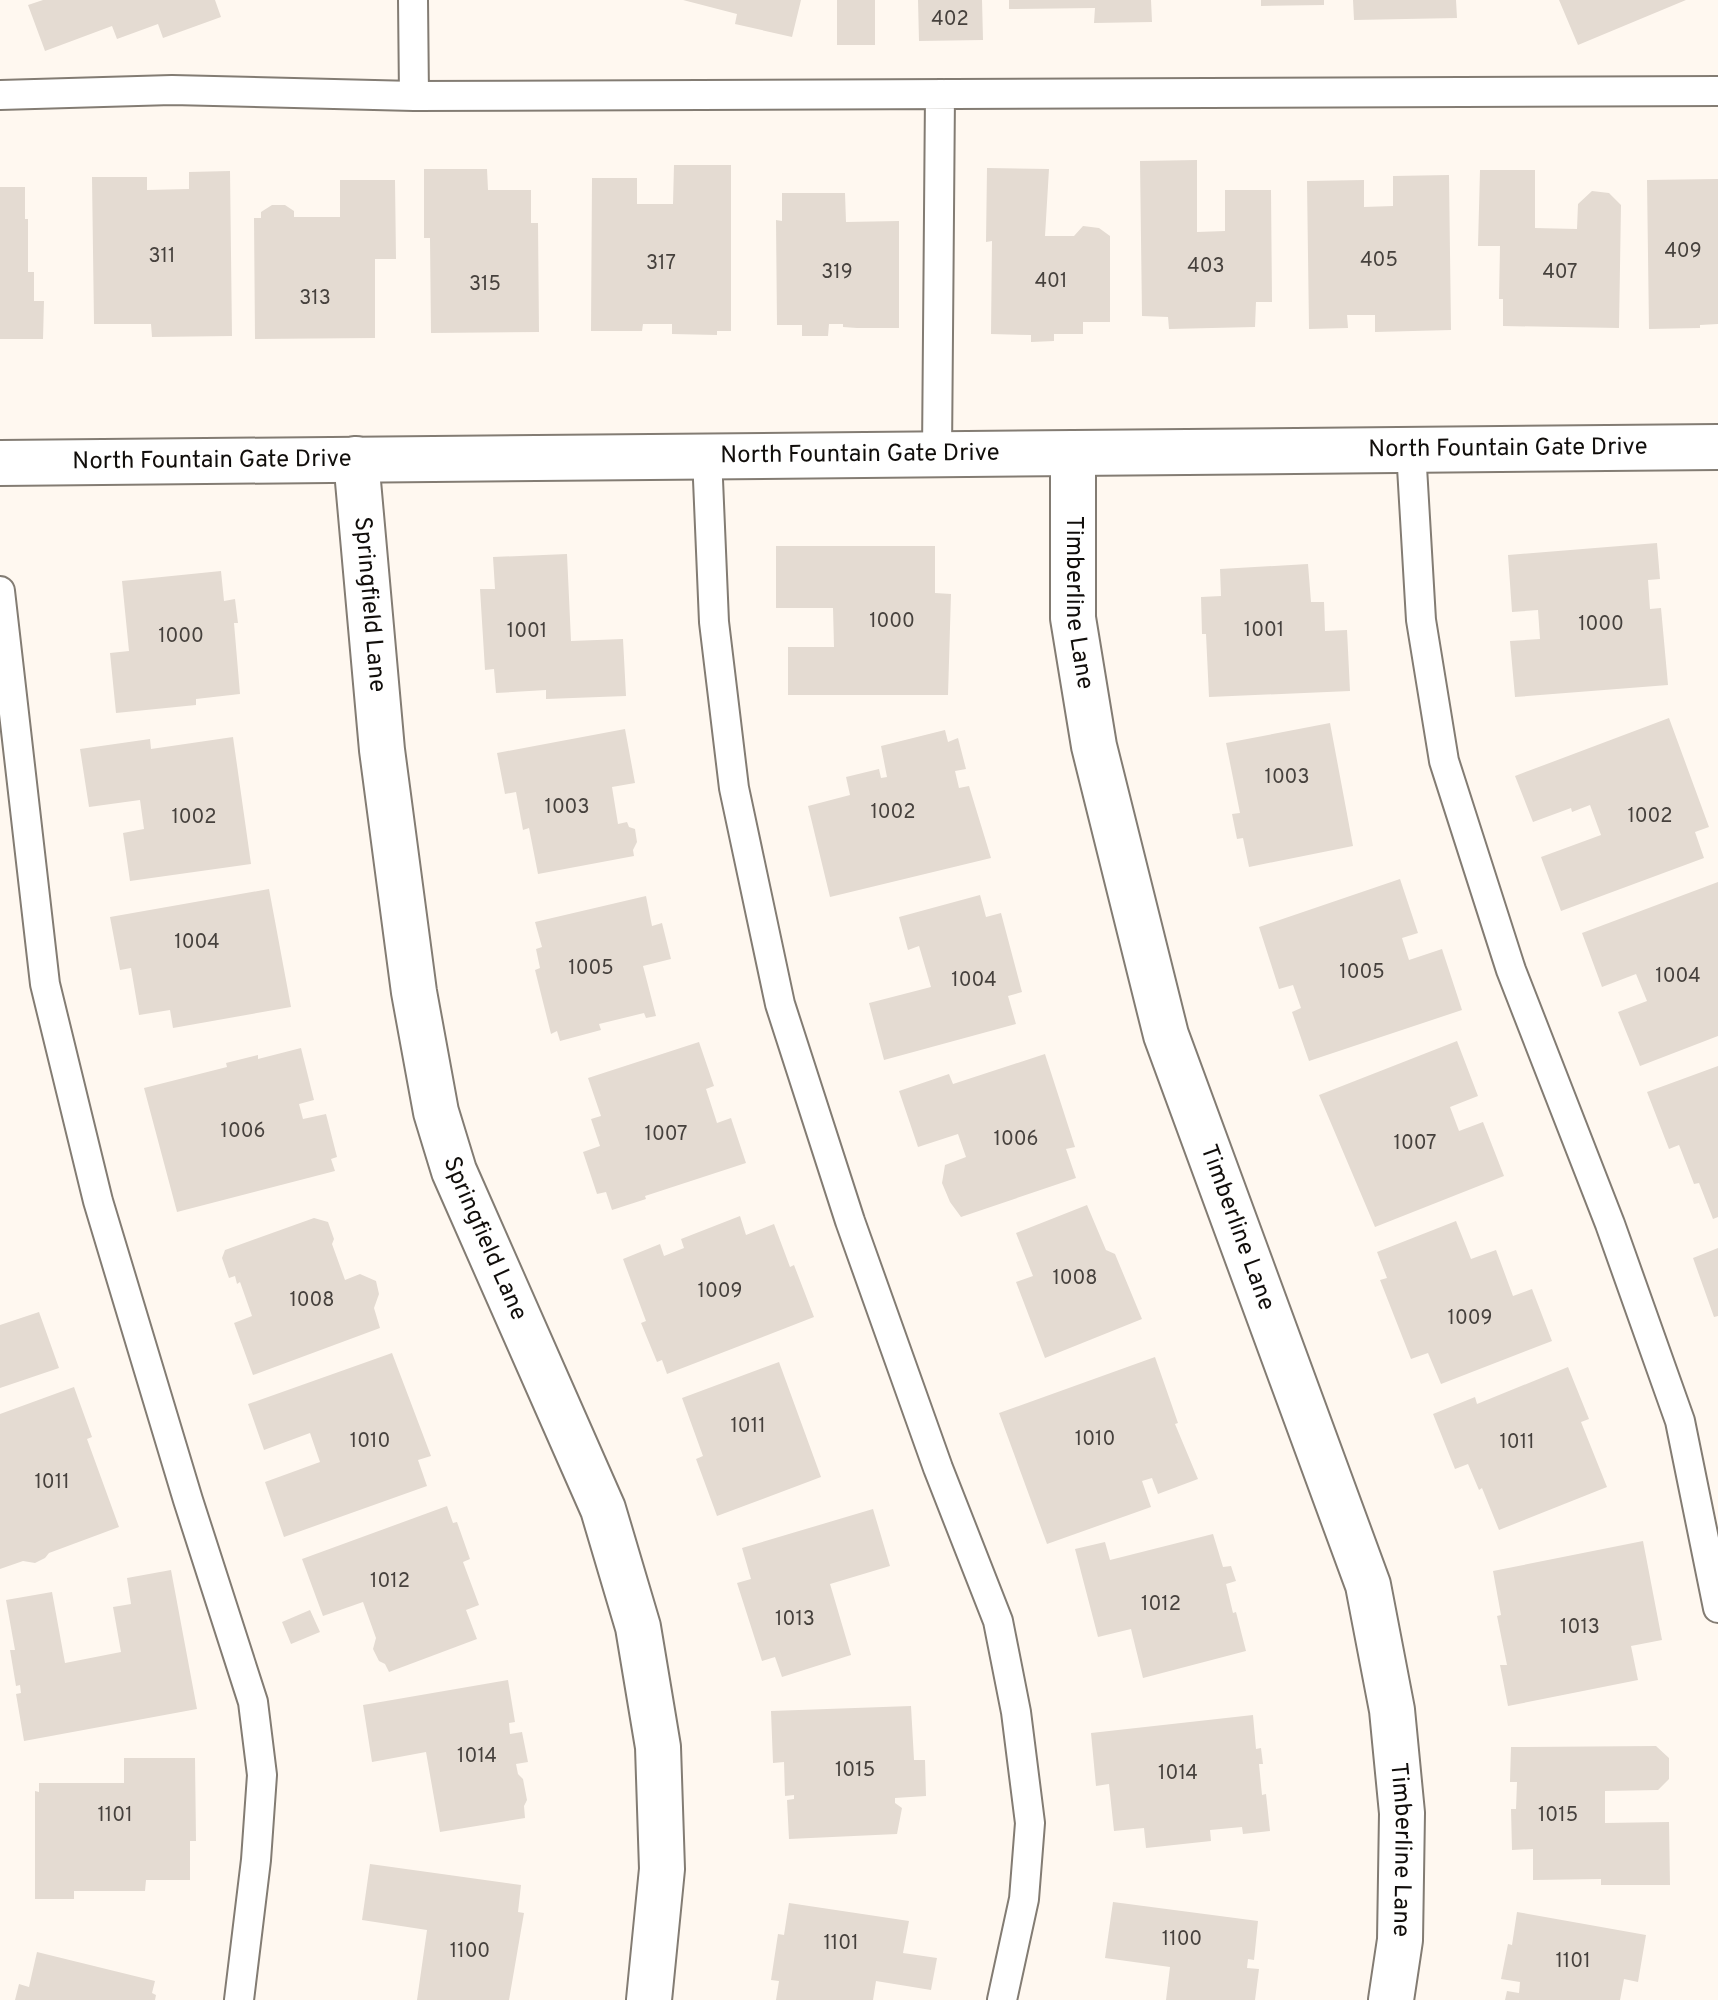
<svg xmlns="http://www.w3.org/2000/svg" width="1718" height="2000" viewBox="0 0 1718 2000" font-family="Overpass,sans-serif">
<style>
.building{fill:#e4dbd2}
.lines{fill:none;stroke-linecap:round;stroke-linejoin:round}
.service-casing{stroke:#837c73;stroke-width:32}
.minor-casing{stroke:#837c73;stroke-width:48}
.service{stroke:#fff;stroke-width:28}
.minor{stroke:#fff;stroke-width:44}
.labels{text-anchor:middle;dominant-baseline:central;stroke-width:8;stroke-linejoin:round;paint-order:stroke}
.number-label{font-size:20px;fill:#46413d}
.street-label{font-size:24px;fill:#110e0b;stroke:#fff}
</style>
<rect width="100%" height="100%" fill="#fff8f0"/>
<path class="building" d="M 43,0 L 215,0 L 221,17 L 163,38 L 158,24 L 117,39 L 112,26 L 45,51 L 28,5 Z
M 683,0 L 801,0 L 792,37 L 735,24 L 737,14 Z
M 837,0 L 875,0 L 875,45 L 837,45 Z
M 918,0 L 982,0 L 983,40 L 919,41 Z
M 1009,0 L 1151,0 L 1152,22 L 1094,23 L 1095,8 L 1009,9 Z
M 1261,0 L 1324,0 L 1324,5 L 1261,6 Z
M 1353,0 L 1456,0 L 1457,18 L 1354,20 Z
M 1559,0 L 1686,0 L 1578,45 Z
M 1197,160 L 1197,232 L 1225,231 L 1225,190 L 1271,190 L 1272,302 L 1256,302 L 1255,327 L 1169,329 L 1168,317 L 1142,316 L 1140,161 Z
M 674,165 L 731,165 L 731,331 L 717,331 L 717,335 L 672,334 L 672,324 L 643,324 L 642,331 L 591,331 L 592,178 L 637,178 L 637,204 L 673,204 Z
M 987,168 L 1049,169 L 1045,236 L 1074,236 L 1083,226 L 1099,228 L 1110,236 L 1110,322 L 1083,322 L 1083,334 L 1054,334 L 1054,341 L 1031,342 L 1031,335 L 991,334 L 992,241 L 986,242 Z
M 424,169 L 487,169 L 488,190 L 531,190 L 531,223 L 538,223 L 539,332 L 431,333 L 430,238 L 424,238 Z
M 1480,170 L 1535,170 L 1535,228 L 1577,229 L 1578,204 L 1592,191 L 1609,193 L 1621,205 L 1619,328 L 1503,326 L 1503,299 L 1499,299 L 1500,246 L 1478,246 Z
M 230,171 L 232,336 L 152,337 L 151,324 L 94,324 L 92,177 L 147,177 L 147,190 L 189,189 L 189,172 Z
M 1449,175 L 1451,330 L 1375,332 L 1375,315 L 1347,315 L 1348,328 L 1309,329 L 1307,181 L 1364,180 L 1364,207 L 1393,206 L 1393,176 Z
M 1718,179 L 1718,324 L 1700,325 L 1700,328 L 1649,329 L 1647,180 Z
M 340,180 L 395,180 L 396,259 L 375,259 L 375,338 L 255,339 L 254,218 L 261,218 L 261,212 L 272,205 L 285,205 L 294,211 L 294,217 L 340,217 Z
M 0,187 L 25,187 L 25,219 L 28,219 L 28,272 L 34,272 L 34,301 L 44,301 L 43,339 L 0,339 Z
M 782,193 L 845,193 L 846,222 L 899,221 L 899,328 L 857,328 L 843,327 L 843,324 L 829,324 L 828,336 L 802,336 L 802,325 L 777,325 L 776,220 L 782,221 Z
M 1657,543 L 1660,579 L 1648,580 L 1650,609 L 1661,608 L 1668,685 L 1515,697 L 1510,641 L 1540,639 L 1538,610 L 1512,612 L 1508,555 Z
M 776,546 L 935,546 L 935,593 L 951,594 L 948,695 L 788,695 L 788,647 L 834,647 L 833,608 L 776,608 Z
M 567,554 L 571,641 L 623,639 L 626,696 L 546,699 L 546,690 L 496,693 L 494,669 L 485,670 L 480,589 L 495,589 L 493,557 Z
M 1308,564 L 1311,602 L 1324,602 L 1325,631 L 1347,630 L 1350,691 L 1209,697 L 1206,634 L 1202,634 L 1201,597 L 1221,596 L 1220,569 Z
M 221,571 L 224,601 L 235,599 L 238,623 L 234,623 L 240,694 L 196,699 L 196,705 L 116,713 L 110,653 L 129,651 L 122,581 Z
M 1669,718 L 1709,827 L 1695,832 L 1704,858 L 1561,911 L 1541,857 L 1601,835 L 1590,805 L 1572,812 L 1571,808 L 1533,822 L 1515,776 Z
M 1330,723 L 1353,846 L 1249,867 L 1243,838 L 1237,839 L 1232,814 L 1240,813 L 1226,743 Z
M 625,729 L 635,783 L 612,787 L 618,824 L 627,822 L 629,827 L 635,829 L 637,842 L 633,850 L 634,856 L 538,874 L 529,828 L 523,830 L 516,792 L 505,794 L 497,753 Z
M 945,730 L 948,742 L 958,738 L 966,769 L 955,771 L 959,788 L 969,786 L 991,858 L 830,897 L 808,806 L 850,795 L 846,777 L 879,769 L 881,778 L 887,777 L 881,746 Z
M 233,737 L 251,864 L 130,881 L 123,833 L 144,829 L 140,800 L 89,807 L 80,749 L 150,739 L 151,749 Z
M 1400,879 L 1418,933 L 1402,938 L 1409,960 L 1442,949 L 1462,1010 L 1309,1061 L 1292,1012 L 1301,1008 L 1293,985 L 1279,989 L 1259,927 Z
M 1718,882 L 1718,1036 L 1640,1066 L 1618,1012 L 1647,1001 L 1636,974 L 1602,987 L 1582,933 Z
M 269,889 L 291,1007 L 173,1028 L 170,1010 L 139,1015 L 131,968 L 120,970 L 110,917 Z
M 980,895 L 986,917 L 1001,913 L 1022,992 L 1008,996 L 1016,1024 L 884,1060 L 869,1003 L 931,987 L 919,946 L 908,950 L 899,917 Z
M 646,896 L 652,926 L 662,923 L 671,959 L 643,966 L 656,1016 L 646,1018 L 644,1013 L 599,1024 L 601,1030 L 560,1041 L 557,1031 L 551,1034 L 535,970 L 540,968 L 536,949 L 542,947 L 535,922 Z
M 1457,1041 L 1478,1096 L 1450,1107 L 1459,1131 L 1483,1122 L 1504,1176 L 1375,1227 L 1319,1095 Z
M 699,1042 L 714,1086 L 706,1089 L 717,1123 L 731,1118 L 746,1163 L 645,1196 L 646,1199 L 612,1210 L 606,1192 L 597,1194 L 583,1152 L 600,1146 L 591,1119 L 601,1116 L 588,1078 Z
M 301,1048 L 314,1100 L 299,1104 L 303,1119 L 326,1114 L 337,1157 L 331,1159 L 335,1171 L 177,1212 L 144,1088 L 227,1067 L 226,1063 L 258,1055 L 258,1059 Z
M 1045,1054 L 1075,1147 L 1066,1149 L 1076,1178 L 961,1217 L 950,1202 L 942,1183 L 945,1165 L 966,1157 L 958,1134 L 918,1147 L 899,1091 L 949,1074 L 953,1084 Z
M 1718,1066 L 1718,1217 L 1713,1219 L 1699,1183 L 1694,1184 L 1679,1145 L 1669,1149 L 1647,1092 Z
M 1087,1205 L 1106,1250 L 1115,1254 L 1142,1319 L 1045,1358 L 1016,1282 L 1033,1276 L 1016,1233 Z
M 740,1216 L 746,1235 L 774,1224 L 790,1267 L 794,1265 L 814,1317 L 667,1374 L 662,1360 L 657,1362 L 641,1323 L 646,1321 L 623,1259 L 660,1244 L 664,1256 L 684,1248 L 681,1239 Z
M 314,1218 L 328,1222 L 334,1239 L 332,1244 L 345,1280 L 360,1274 L 376,1281 L 379,1294 L 374,1308 L 380,1328 L 253,1375 L 234,1323 L 252,1316 L 240,1282 L 237,1284 L 235,1276 L 229,1278 L 222,1258 L 225,1250 Z
M 1456,1221 L 1471,1259 L 1496,1250 L 1513,1296 L 1532,1289 L 1552,1341 L 1441,1384 L 1428,1353 L 1411,1359 L 1380,1280 L 1387,1278 L 1377,1252 Z
M 1718,1248 L 1718,1316 L 1714,1317 L 1693,1258 Z
M 39,1312 L 59,1368 L 0,1388 L 0,1325 Z
M 392,1353 L 431,1456 L 418,1460 L 427,1486 L 284,1537 L 265,1482 L 320,1462 L 310,1433 L 264,1450 L 248,1404 Z
M 1155,1357 L 1178,1423 L 1175,1424 L 1198,1479 L 1158,1494 L 1152,1478 L 1142,1481 L 1151,1507 L 1047,1544 L 999,1413 Z
M 779,1362 L 821,1477 L 717,1516 L 696,1459 L 703,1456 L 682,1398 Z
M 1568,1367 L 1589,1419 L 1581,1422 L 1607,1487 L 1499,1530 L 1482,1488 L 1479,1490 L 1468,1464 L 1455,1469 L 1433,1414 L 1475,1397 L 1477,1404 Z
M 74,1387 L 92,1437 L 87,1439 L 119,1527 L 49,1553 L 45,1558 L 35,1563 L 23,1561 L 0,1569 L 0,1414 Z
M 447,1506 L 453,1523 L 457,1522 L 470,1559 L 463,1562 L 479,1605 L 466,1610 L 477,1639 L 389,1672 L 385,1664 L 379,1661 L 373,1649 L 376,1638 L 363,1602 L 323,1616 L 302,1559 Z
M 873,1509 L 890,1566 L 830,1584 L 851,1655 L 782,1677 L 775,1657 L 762,1661 L 737,1583 L 751,1579 L 742,1548 Z
M 1213,1534 L 1223,1567 L 1231,1566 L 1236,1581 L 1226,1584 L 1233,1613 L 1236,1612 L 1246,1651 L 1143,1678 L 1131,1629 L 1098,1637 L 1075,1549 L 1105,1542 L 1110,1560 Z
M 1643,1541 L 1662,1640 L 1631,1646 L 1638,1680 L 1508,1706 L 1500,1665 L 1507,1665 L 1497,1616 L 1501,1615 L 1493,1571 Z
M 171,1570 L 197,1709 L 24,1741 L 16,1694 L 21,1693 L 20,1685 L 16,1686 L 10,1650 L 15,1650 L 6,1600 L 52,1592 L 65,1663 L 121,1652 L 113,1607 L 131,1604 L 127,1578 Z
M 310,1610 L 320,1632 L 291,1644 L 282,1622 Z
M 508,1680 L 515,1722 L 509,1723 L 510,1734 L 522,1732 L 528,1762 L 516,1764 L 518,1774 L 523,1779 L 527,1800 L 524,1806 L 525,1818 L 440,1832 L 426,1752 L 372,1762 L 363,1705 Z
M 911,1706 L 914,1760 L 925,1760 L 926,1796 L 895,1798 L 895,1803 L 902,1808 L 897,1834 L 789,1839 L 787,1800 L 794,1799 L 794,1795 L 785,1796 L 784,1762 L 773,1763 L 771,1711 Z
M 1253,1715 L 1256,1749 L 1261,1748 L 1263,1764 L 1259,1764 L 1262,1795 L 1266,1794 L 1270,1831 L 1243,1834 L 1242,1827 L 1210,1830 L 1211,1841 L 1146,1848 L 1144,1828 L 1114,1831 L 1109,1784 L 1096,1786 L 1091,1733 Z
M 1656,1746 L 1669,1758 L 1669,1779 L 1658,1790 L 1605,1791 L 1605,1823 L 1669,1822 L 1670,1885 L 1601,1885 L 1601,1879 L 1533,1880 L 1533,1849 L 1512,1850 L 1511,1809 L 1516,1809 L 1517,1782 L 1510,1782 L 1511,1747 Z
M 124,1758 L 195,1758 L 196,1841 L 190,1841 L 190,1880 L 146,1880 L 145,1891 L 74,1891 L 74,1899 L 35,1899 L 35,1791 L 39,1792 L 39,1783 L 124,1783 Z
M 370,1864 L 521,1885 L 518,1912 L 524,1913 L 509,2000 L 417,2000 L 427,1930 L 362,1920 Z
M 1113,1902 L 1258,1921 L 1254,1960 L 1248,1959 L 1247,1968 L 1259,1969 L 1255,2000 L 1166,2000 L 1170,1967 L 1105,1958 Z
M 789,1903 L 909,1921 L 903,1953 L 937,1958 L 931,1990 L 876,1981 L 873,2000 L 776,2000 L 779,1981 L 771,1980 L 778,1934 L 784,1935 Z
M 1517,1912 L 1646,1935 L 1638,1982 L 1624,1979 L 1620,2000 L 1505,2000 L 1507,1991 L 1519,1993 L 1520,1982 L 1501,1979 L 1508,1944 L 1512,1945 Z
M 37,1952 L 155,1981 L 152,1993 L 156,1995 L 155,2000 L 15,2000 L 19,1984 L 29,1987 Z"/>
<g class="lines">
<g class="service-casing">
<path id="service" d="M 413,0 L 414,96
M 0,95 L 172,90 L 414,96 L 1718,91
M 1411,450 L 1421,620 L 1444,761 L 1511,970 L 1610,1224 L 1680,1421 L 1718,1608
M 937,454 L 940,94
M 707,456 L 714,622 L 734,788 L 780,1004 L 850,1221 L 938,1468 L 998,1621 L 1016,1712 L 1030,1823 L 1024,1899 L 1002,2000
M 0,591 L 45,984 L 98,1201 L 188,1500 L 253,1702 L 262,1775 L 256,1860 L 239,2000"/>
</g>
<g class="minor-casing">
<g id="minor">
<path id="s1" d="M 1073,453 L 1073,618 L 1094,746 L 1166,1035 L 1368,1585 L 1392,1710 L 1402,1813 L 1400,1940 L 1391,2000"/>
<path id="s2" d="M 356,459 L 382,750 L 414,992 L 436,1112 L 454,1171 L 603,1509 L 638,1627 L 658,1747 L 662,1869 L 649,2000"/>
<path id="s3" d="M 0,463 L 1718,447"/>
</g>
</g>
<use href="#service" class="service"/>
<use href="#minor" class="minor"/>
</g>
<g class="labels">
<g class="number-label">
<text x="950" y="20">402</text>
<text x="1683" y="252">409</text>
<text x="162" y="257">311</text>
<text x="1379" y="261">405</text>
<text x="661" y="264">317</text>
<text x="1206" y="267">403</text>
<text x="837" y="273">319</text>
<text x="1560" y="273">407</text>
<text x="1051" y="282">401</text>
<text x="485" y="285">315</text>
<text x="315" y="299">313</text>
<text x="892" y="622">1000</text>
<text x="1601" y="625">1000</text>
<text x="1264" y="631">1001</text>
<text x="527" y="632">1001</text>
<text x="181" y="637">1000</text>
<text x="1287" y="778">1003</text>
<text x="567" y="808">1003</text>
<text x="893" y="813">1002</text>
<text x="1650" y="817">1002</text>
<text x="194" y="818">1002</text>
<text x="197" y="943">1004</text>
<text x="591" y="969">1005</text>
<text x="1362" y="973">1005</text>
<text x="1678" y="977">1004</text>
<text x="974" y="981">1004</text>
<text x="243" y="1132">1006</text>
<text x="666" y="1135">1007</text>
<text x="1016" y="1140">1006</text>
<text x="1415" y="1144">1007</text>
<text x="1075" y="1279">1008</text>
<text x="720" y="1292">1009</text>
<text x="312" y="1301">1008</text>
<text x="1470" y="1319">1009</text>
<text x="748" y="1427">1011</text>
<text x="1095" y="1440">1010</text>
<text x="370" y="1442">1010</text>
<text x="1517" y="1443">1011</text>
<text x="52" y="1483">1011</text>
<text x="390" y="1582">1012</text>
<text x="1161" y="1605">1012</text>
<text x="795" y="1620">1013</text>
<text x="1580" y="1628">1013</text>
<text x="477" y="1757">1014</text>
<text x="855" y="1771">1015</text>
<text x="1178" y="1774">1014</text>
<text x="115" y="1816">1101</text>
<text x="1558" y="1816">1015</text>
<text x="1182" y="1940">1100</text>
<text x="841" y="1944">1101</text>
<text x="470" y="1952">1100</text>
<text x="1573" y="1962">1101</text>
</g>
<g class="street-label">
<text stroke="none"><textPath href="#s3" startOffset="1508">North Fountain Gate Drive</textPath></text>
<text stroke="none"><textPath href="#s3" startOffset="860">North Fountain Gate Drive</textPath></text>
<text stroke="none"><textPath href="#s3" startOffset="212">North Fountain Gate Drive</textPath></text>
<text stroke="none"><textPath href="#s1" startOffset="150">Timberline Lane</textPath></text>
<text stroke="none"><textPath href="#s2" startOffset="146">Springfield Lane</textPath></text>
<text stroke="none"><textPath href="#s1" startOffset="798">Timberline Lane</textPath></text>
<text stroke="none"><textPath href="#s2" startOffset="794">Springfield Lane</textPath></text>
<text stroke="none"><textPath href="#s1" startOffset="1446">Timberline Lane</textPath></text>
</g>
</g>
</svg>
